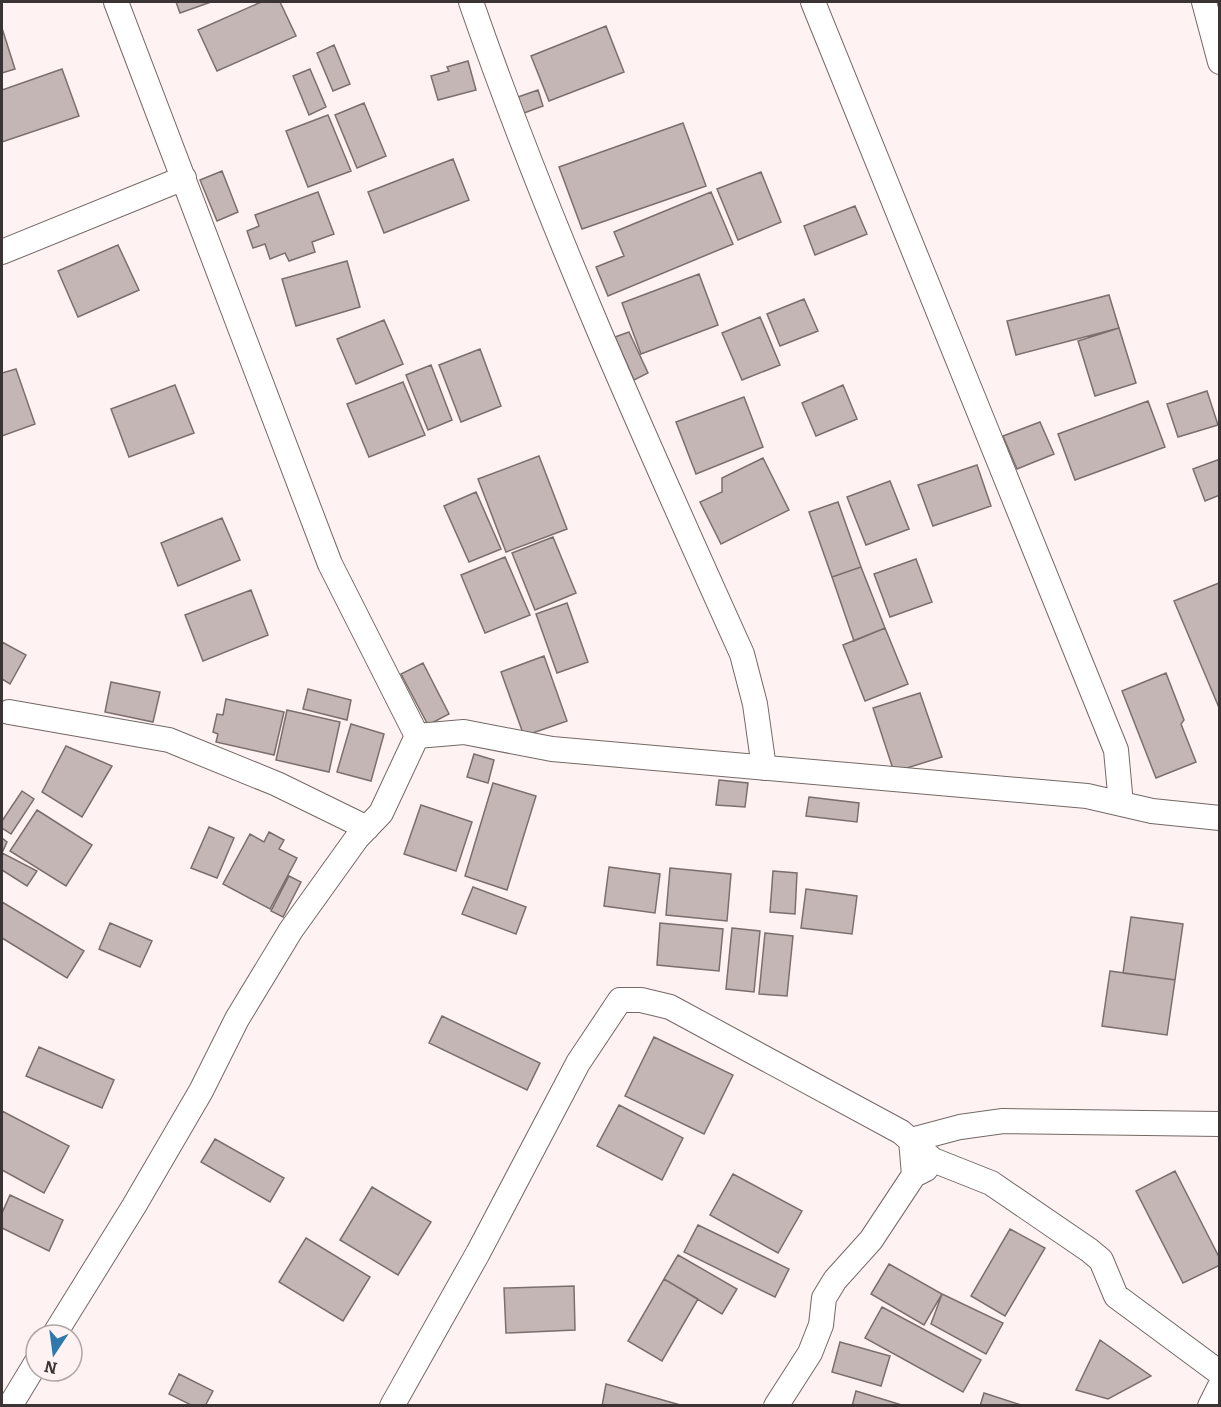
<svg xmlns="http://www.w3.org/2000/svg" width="1221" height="1407" viewBox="0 0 1221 1407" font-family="Bitter,serif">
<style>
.building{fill:#c4b6b5;stroke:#7b6f6d;stroke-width:1.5}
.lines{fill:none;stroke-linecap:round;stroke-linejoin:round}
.minor-casing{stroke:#746866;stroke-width:26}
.minor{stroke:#fff;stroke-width:24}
</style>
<rect width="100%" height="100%" fill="#fef3f2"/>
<path class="building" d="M 176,2 L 211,2 L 180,13 Z
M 261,2 L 280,2 L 296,36 L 217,71 L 198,30 Z
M 606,26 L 624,72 L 549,101 L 531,56 Z
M 2,28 L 15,69 L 2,73 Z
M 334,45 L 350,84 L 333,91 L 317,53 Z
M 468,61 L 476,90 L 438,100 L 431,76 L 449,71 L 447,67 Z
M 62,69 L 79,116 L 2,142 L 2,90 Z
M 310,69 L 326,107 L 309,115 L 293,76 Z
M 538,90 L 543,106 L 524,113 L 518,97 Z
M 364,103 L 386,156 L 357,168 L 335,115 Z
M 328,115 L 351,171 L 308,187 L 286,131 Z
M 683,123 L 706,186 L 582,229 L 559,167 Z
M 453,159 L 469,200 L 384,233 L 368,192 Z
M 222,171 L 238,212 L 217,221 L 200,180 Z
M 761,172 L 781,222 L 738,240 L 717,189 Z
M 318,192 L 334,234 L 312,242 L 315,252 L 289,261 L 285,253 L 270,259 L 265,244 L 253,248 L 247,231 L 259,226 L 255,215 Z
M 711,192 L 733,244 L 608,296 L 596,267 L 624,256 L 614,232 Z
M 855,206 L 867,234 L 815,255 L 804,226 Z
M 118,245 L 139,290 L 78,317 L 58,271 Z
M 347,261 L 360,307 L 296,326 L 282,279 Z
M 699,274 L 718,325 L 641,354 L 622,303 Z
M 1109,295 L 1119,328 L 1016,355 L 1007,321 Z
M 804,299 L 818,331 L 780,346 L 767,314 Z
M 760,317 L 780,365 L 742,380 L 722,333 Z
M 384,320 L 403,364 L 356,384 L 337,339 Z
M 1119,328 L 1136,383 L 1095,396 L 1078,341 Z
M 629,332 L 648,373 L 634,380 L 615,337 Z
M 480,349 L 501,406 L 461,422 L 439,365 Z
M 431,365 L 452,420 L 428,430 L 406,375 Z
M 16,369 L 35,424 L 2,436 L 2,373 Z
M 403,382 L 425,435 L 369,457 L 347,404 Z
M 175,385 L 194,433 L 129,457 L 111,409 Z
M 843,385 L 857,419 L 816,436 L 802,403 Z
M 1207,391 L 1218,425 L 1178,437 L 1167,404 Z
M 744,397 L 763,447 L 696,474 L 676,422 Z
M 1148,401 L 1165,447 L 1075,480 L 1058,434 Z
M 1040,422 L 1054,454 L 1017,469 L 1003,436 Z
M 539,456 L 567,529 L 506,552 L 478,479 Z
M 763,458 L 789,510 L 721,544 L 700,502 L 722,492 L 722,478 Z
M 1220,459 L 1220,495 L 1205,501 L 1193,469 Z
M 977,465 L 991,506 L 933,526 L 918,485 Z
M 890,481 L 909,529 L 866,545 L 847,497 Z
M 476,492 L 501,549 L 469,562 L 444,506 Z
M 838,502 L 861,567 L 832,577 L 809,512 Z
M 222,518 L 240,560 L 178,586 L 161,543 Z
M 553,537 L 576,593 L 535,610 L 512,553 Z
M 505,557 L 530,615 L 485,633 L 461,575 Z
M 916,559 L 932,602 L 890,617 L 874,574 Z
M 861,567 L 885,628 L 854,641 L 832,577 Z
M 1219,583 L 1220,585 L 1220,710 L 1174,601 Z
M 251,590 L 268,635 L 203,661 L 185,615 Z
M 567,603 L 588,662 L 557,673 L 536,614 Z
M 885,628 L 908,684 L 865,701 L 843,645 Z
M 2,642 L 26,655 L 10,684 L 2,679 Z
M 544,656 L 567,721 L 524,736 L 501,672 Z
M 423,663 L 449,714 L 428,725 L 401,674 Z
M 1166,673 L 1184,720 L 1181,724 L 1196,762 L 1156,778 L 1122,691 Z
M 111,682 L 160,692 L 153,722 L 105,712 Z
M 308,689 L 351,700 L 347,720 L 303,709 Z
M 920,693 L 942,757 L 894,772 L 873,708 Z
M 226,699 L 284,712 L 274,755 L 216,742 L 218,734 L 213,732 L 217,714 L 223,715 Z
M 287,710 L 340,722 L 329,772 L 276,760 Z
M 351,724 L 384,734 L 371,781 L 337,772 Z
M 66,746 L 112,766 L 82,817 L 42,792 Z
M 474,754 L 494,760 L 488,783 L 467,777 Z
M 719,780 L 748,783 L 745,807 L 716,805 Z
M 493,783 L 536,796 L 507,890 L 465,876 Z
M 22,791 L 34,799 L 11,834 L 2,828 L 2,821 Z
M 809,797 L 859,803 L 857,822 L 806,816 Z
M 421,805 L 472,822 L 456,871 L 404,854 Z
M 37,810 L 92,845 L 66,886 L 10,851 Z
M 209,827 L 234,838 L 217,878 L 191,868 Z
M 269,832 L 284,840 L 279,849 L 297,858 L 270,909 L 223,884 L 250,834 L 264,842 Z
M 2,838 L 7,842 L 2,853 L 37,871 L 27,886 L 2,870 Z
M 609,867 L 660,874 L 655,913 L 604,906 Z
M 670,868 L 731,874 L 727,921 L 666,915 Z
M 773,871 L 797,873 L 795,914 L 770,912 Z
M 289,876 L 301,882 L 283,917 L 271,911 Z
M 473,887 L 526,907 L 516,934 L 462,914 Z
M 806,889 L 857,896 L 852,934 L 801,928 Z
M 2,902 L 84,951 L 67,978 L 2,938 Z
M 1131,917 L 1183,924 L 1175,980 L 1123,973 Z
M 110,923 L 152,941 L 140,967 L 99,949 Z
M 660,923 L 723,929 L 719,971 L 657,965 Z
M 732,928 L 760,931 L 754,992 L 726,989 Z
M 765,933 L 793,936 L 787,996 L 759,994 Z
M 1110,971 L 1175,980 L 1167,1035 L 1102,1026 Z
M 442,1016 L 540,1063 L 527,1090 L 429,1043 Z
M 654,1037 L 733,1075 L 704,1134 L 625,1096 Z
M 39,1047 L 114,1080 L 102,1108 L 26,1076 Z
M 619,1105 L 683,1138 L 662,1180 L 597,1146 Z
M 2,1111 L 69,1146 L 44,1193 L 2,1170 Z
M 215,1139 L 284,1178 L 270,1202 L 201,1162 Z
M 1175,1171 L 1220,1259 L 1220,1265 L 1183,1283 L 1136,1191 Z
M 733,1174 L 802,1211 L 778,1253 L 710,1215 Z
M 372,1187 L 431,1222 L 398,1275 L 340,1240 Z
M 10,1195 L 63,1220 L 49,1251 L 2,1228 L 2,1213 Z
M 698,1225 L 789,1269 L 775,1297 L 684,1252 Z
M 1010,1229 L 1045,1248 L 1005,1316 L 971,1296 Z
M 306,1238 L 370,1277 L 343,1321 L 279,1282 Z
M 678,1255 L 737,1289 L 722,1314 L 664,1279 Z
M 889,1264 L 942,1294 L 924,1325 L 871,1294 Z
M 664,1279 L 698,1299 L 662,1361 L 628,1341 Z
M 574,1286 L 575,1330 L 506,1333 L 504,1288 Z
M 942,1294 L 1003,1323 L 986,1354 L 931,1324 Z
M 882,1307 L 981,1360 L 963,1392 L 865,1338 Z
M 1100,1340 L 1151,1376 L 1108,1399 L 1076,1390 Z
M 840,1342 L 890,1356 L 881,1386 L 832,1372 Z
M 179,1374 L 213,1391 L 205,1406 L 193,1406 L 169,1394 Z
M 606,1384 L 684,1406 L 602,1406 Z
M 856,1391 L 905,1406 L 852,1406 Z
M 984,1393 L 1024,1406 L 980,1406 Z"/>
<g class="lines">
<g class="minor-casing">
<path id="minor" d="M 116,2 L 330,564 L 417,736 L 464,732 L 552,749 L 1087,796 L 1152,811 L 1220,818
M 471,2 C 548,224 645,439 742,654 L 755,704 L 764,768
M 813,2 L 1116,750 L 1121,804
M 1204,2 L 1220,62
M 2,252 L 184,178
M 9,712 L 169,740 L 277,784 L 367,828
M 914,1175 L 911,1140 L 960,1127 L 1003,1121 L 1220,1124
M 54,1335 L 134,1206 L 201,1091 L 237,1019 L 291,930 L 357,838 L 381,813 L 417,736
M 10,1406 L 36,1363
M 392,1406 L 478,1253 L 578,1063 L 620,1000 L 641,1000 L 670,1007 L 901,1132 L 933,1160 L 991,1183 L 1089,1250 L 1101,1260 L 1116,1296 L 1220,1373
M 776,1406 L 810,1353 L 821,1325 L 824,1298 L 835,1280 L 871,1240 L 914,1175 L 926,1169
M 1210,1406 L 1220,1386"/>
</g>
<use href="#minor" class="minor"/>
</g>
<rect width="1221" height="1407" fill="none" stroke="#3a3534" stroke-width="6"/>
<g transform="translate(54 1353) rotate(193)"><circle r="28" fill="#fef3f2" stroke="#b0a7a6" stroke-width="1.5"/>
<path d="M0-4.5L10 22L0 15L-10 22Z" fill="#2f78ac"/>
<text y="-9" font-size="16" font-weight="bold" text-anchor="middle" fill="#3a3534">N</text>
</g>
</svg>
